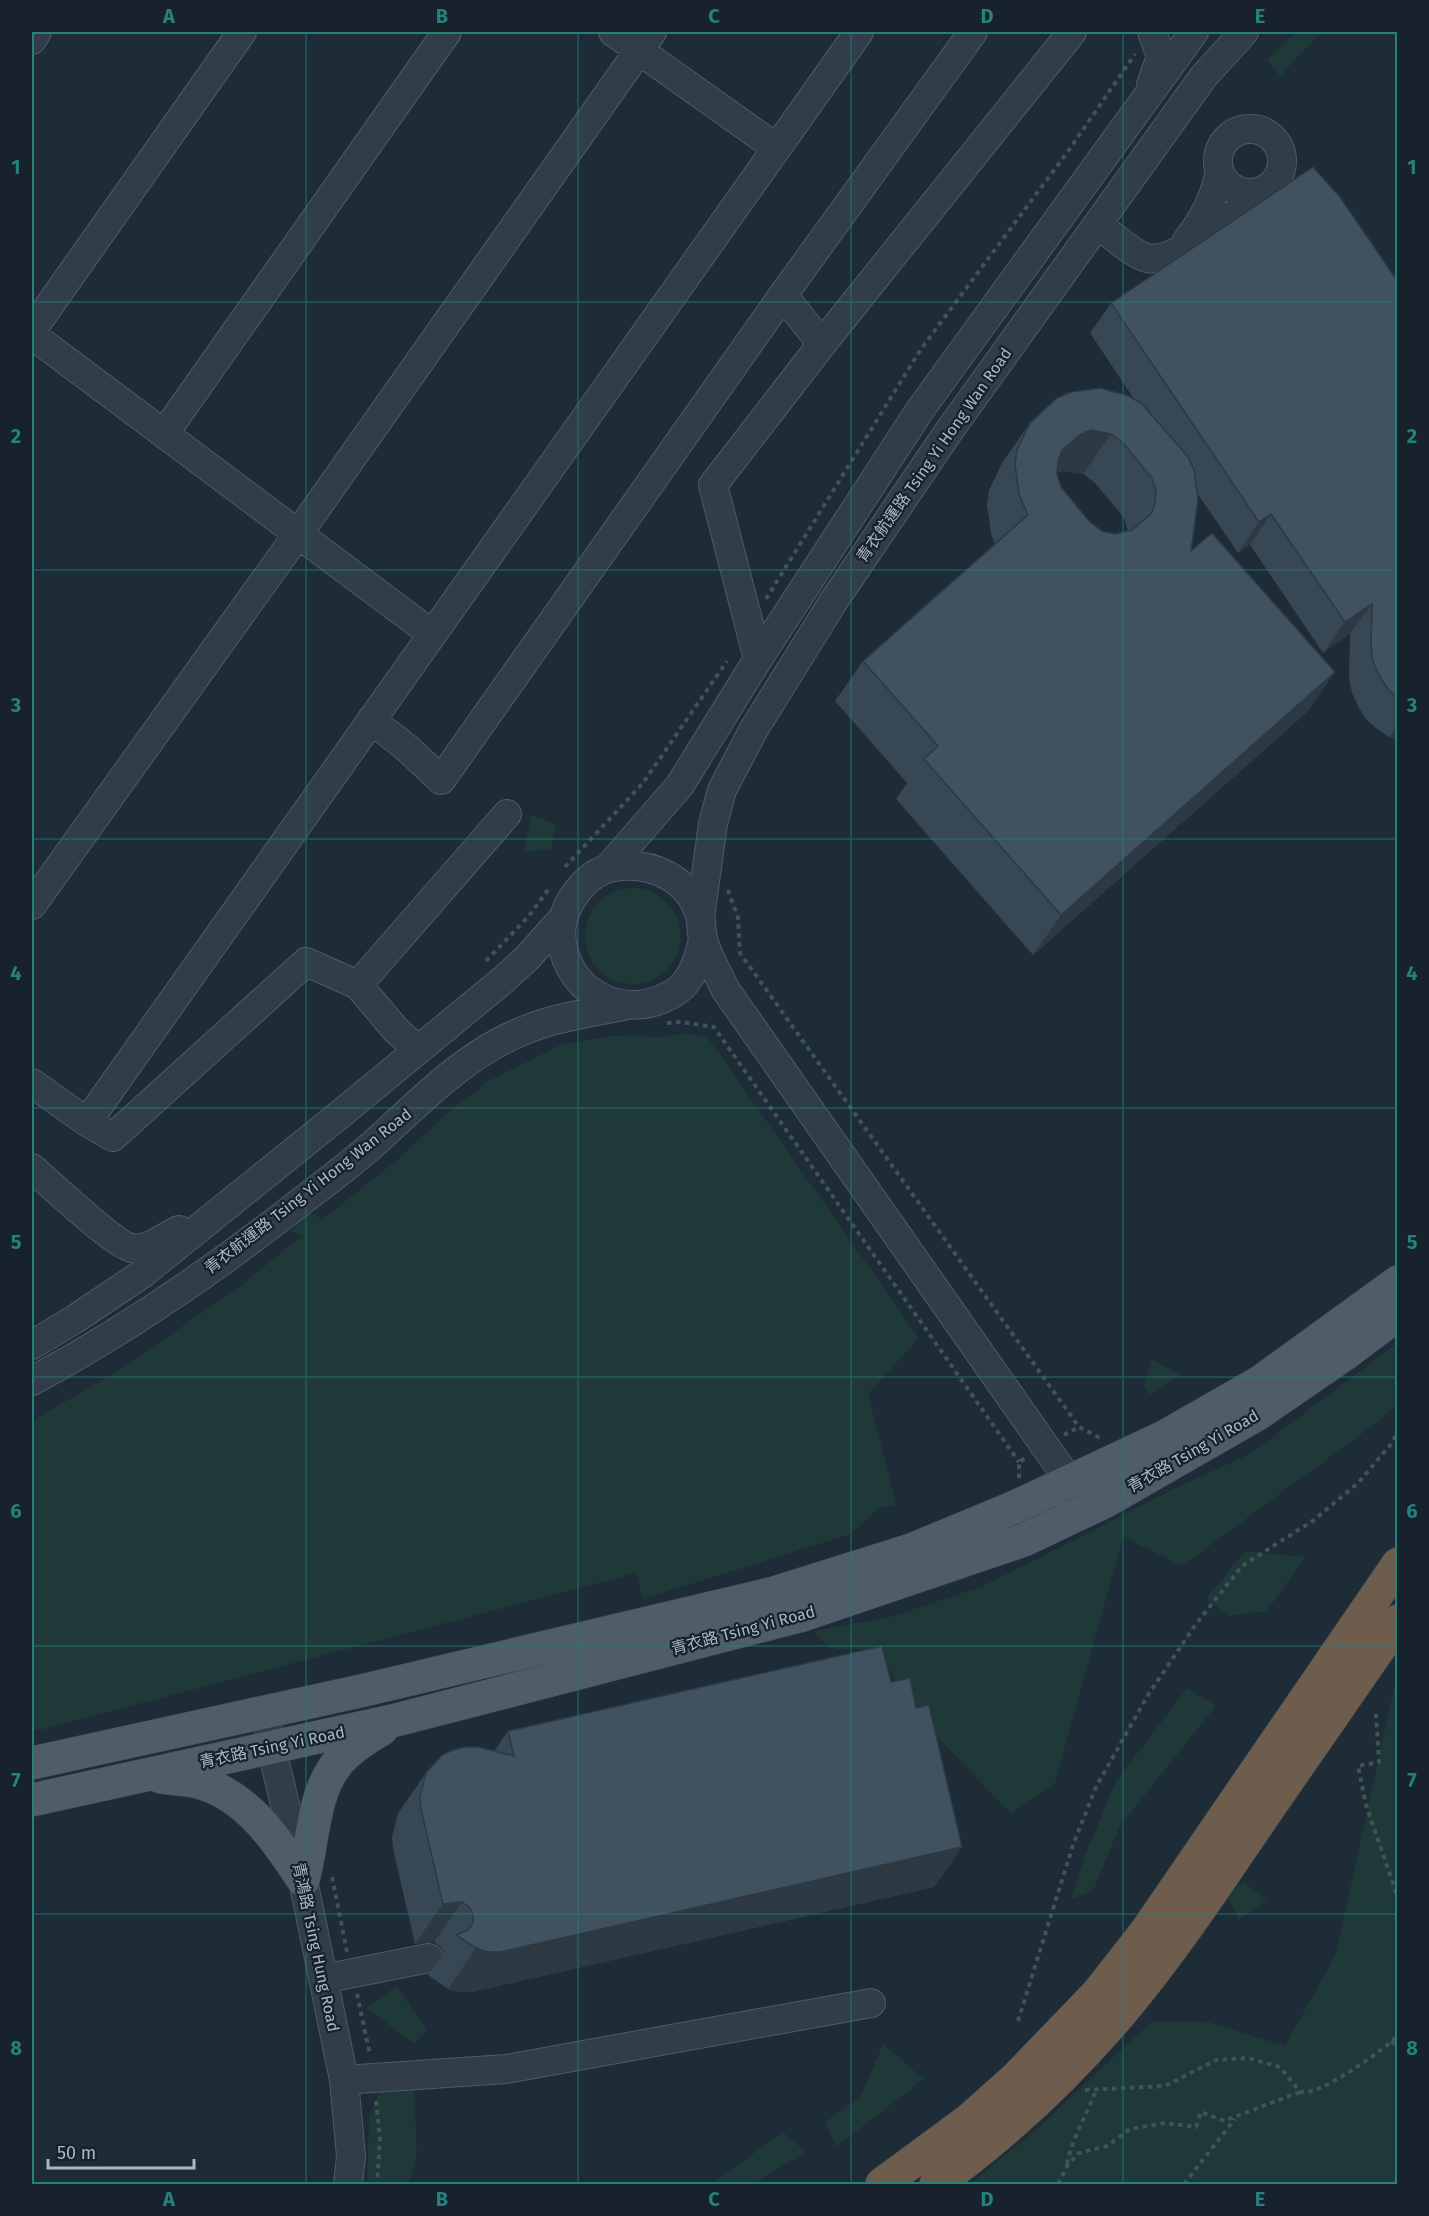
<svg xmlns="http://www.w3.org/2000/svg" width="1429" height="2216" viewBox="0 0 1429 2216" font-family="'Fira Sans','Noto Sans TC',sans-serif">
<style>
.green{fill:#1f3838}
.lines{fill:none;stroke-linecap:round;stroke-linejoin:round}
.minor-casing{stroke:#4f5b66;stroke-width:30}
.major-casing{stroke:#3b4651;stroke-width:34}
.highway-casing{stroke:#3c4852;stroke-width:34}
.path{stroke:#3d5555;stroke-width:4;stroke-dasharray:4.5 4.5;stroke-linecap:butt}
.minor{stroke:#313d48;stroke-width:28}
.major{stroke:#4e5d68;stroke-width:33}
.highway{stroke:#6e5d4d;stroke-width:33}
.wall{fill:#374753;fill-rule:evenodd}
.shaded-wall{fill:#2d3943}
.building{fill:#405260;stroke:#2d3943;stroke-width:1.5;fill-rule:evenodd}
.grid{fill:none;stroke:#26807b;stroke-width:1.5;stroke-opacity:0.55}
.labels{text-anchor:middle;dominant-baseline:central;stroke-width:4.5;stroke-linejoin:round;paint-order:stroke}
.street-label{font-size:16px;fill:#abb8c5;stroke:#17222c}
.neatline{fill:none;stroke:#26807b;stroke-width:2}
.grid-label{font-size:20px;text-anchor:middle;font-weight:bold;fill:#26807b}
</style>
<rect width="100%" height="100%" fill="#1d2c37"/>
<path class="green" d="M 1295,32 L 1321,32 L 1280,76 L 1267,60 Z
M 531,815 L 556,824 L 551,849 L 524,852 Z
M585 936a48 48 0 1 1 96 0a48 48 0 1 1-96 0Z
M 686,1033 L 708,1038 L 919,1338 L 868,1394 L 896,1504 L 877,1509 L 851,1534 L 643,1599 L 636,1573 L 32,1732 L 32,1421 L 119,1370 L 239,1287 L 302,1236 L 290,1231 L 308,1212 L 321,1217 L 318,1223 L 397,1160 L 451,1110 L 489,1081 L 561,1045 L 610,1036 L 665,1037 Z
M 1397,1343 L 1397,1404 L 1379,1421 L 1182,1566 L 1123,1537 L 1055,1783 L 1011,1814 L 920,1719 L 878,1650 L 829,1648 L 814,1631 L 890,1617 L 983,1586 L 1184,1484 L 1252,1453 Z
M 1152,1359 L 1180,1375 L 1149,1395 L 1144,1384 Z
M 1245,1551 L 1305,1557 L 1267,1611 L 1228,1616 L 1206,1599 Z
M 1397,1674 L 1397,2184 L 970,2184 L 1037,2129 L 1152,2021 L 1209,2022 L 1285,2046 L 1336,1954 Z
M 1187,1688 L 1216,1706 L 1120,1826 L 1093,1891 L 1071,1899 L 1085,1855 L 1116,1781 Z
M 1243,1881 L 1267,1901 L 1239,1920 L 1226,1894 Z
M 396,1986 L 427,2030 L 414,2044 L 367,2008 Z
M 883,2044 L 924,2079 L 836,2147 L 825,2122 L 860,2098 Z
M 381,2086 L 414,2087 L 417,2155 L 409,2184 L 367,2184 L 369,2118 Z
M 783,2132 L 806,2152 L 753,2184 L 711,2184 Z"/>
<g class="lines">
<g class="minor-casing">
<path id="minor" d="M 613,32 L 775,147
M 32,40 L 37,32
M 1151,85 L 1161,56 L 1152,32
M1218 161a32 32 0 1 1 64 0a32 32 0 1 1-64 0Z
M 1098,224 C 1109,233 1134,255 1147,258 C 1176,264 1243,208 1266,189
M 1186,242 C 1204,218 1213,202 1220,172
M 783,295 L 822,344
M 32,330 L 242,32
M 32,335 L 432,634
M 164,434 L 447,32
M 758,659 L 713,485 L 822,344 L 1072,32
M 371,720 L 407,748 L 441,780 L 783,295 L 973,32
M 608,868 L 680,785 L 758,659 L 920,410 L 1194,32
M 32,905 L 298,534 L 652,32
M 700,917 L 713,824 L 722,790 L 754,729 L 833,602 L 949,431 L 1204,76 L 1244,32
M 703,940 C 699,955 696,969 686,982 C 681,990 669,996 660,1000 C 619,1015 576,994 564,952 C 561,941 560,927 564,916 C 572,893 590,871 614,867 C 651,861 689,878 700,916 C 702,923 701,932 703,939 C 707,956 718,973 725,989 L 1082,1499
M 418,1050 L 396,1030 L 358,985 L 507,814
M 32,1083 L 87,1122 L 859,32
M 87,1122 L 113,1137 L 306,962 L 358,985
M 32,1168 C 48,1182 116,1246 132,1248 C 149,1251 165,1236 179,1230
M 32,1345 L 75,1319 L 142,1274 L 338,1116 L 503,980 L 527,958 L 563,918
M 32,1381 C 121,1333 205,1276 285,1214 C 314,1191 344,1170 371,1146 C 416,1106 461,1057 518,1033 C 551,1018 588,1013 623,1006
M 265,1712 L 271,1746 L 303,1880 L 344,2080 L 351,2156 L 348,2184
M 323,1979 L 429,1958
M 344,2080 L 506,2069 L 871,2003"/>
</g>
<g class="major-casing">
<path id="major" d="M 32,1763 L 365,1690 L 774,1593 L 911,1550 L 1015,1507 L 1164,1437 L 1260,1382 L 1398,1282
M 161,1777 C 173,1779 186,1779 198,1782 C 247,1795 277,1840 303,1880
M 32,1800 L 396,1720 L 803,1615 L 1024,1540 L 1106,1501 L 1256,1415 L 1345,1354 L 1398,1314
M 303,1880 C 314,1840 312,1792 340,1760 C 352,1747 367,1738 382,1729"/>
</g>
<g class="highway-casing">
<path id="highway" d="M 882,2184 L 969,2120 L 1016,2078 L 1098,1993 L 1145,1933 L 1398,1564
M 936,2184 C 1003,2136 1065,2078 1119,2015 C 1173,1951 1219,1881 1266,1812 C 1310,1748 1354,1685 1398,1621"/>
</g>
<path class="path" d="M 766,599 L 921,349 L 1069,150 L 1135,54
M 565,867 L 643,783 L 727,661
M 728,890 L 738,918 L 740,953 L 1079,1427 L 1100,1438
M 486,961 L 528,917 L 548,890
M 667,1023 L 682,1022 L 714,1027 L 1019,1462
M 1064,1435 L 1079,1427
M 1019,1478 L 1019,1462 L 1027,1457
M 1376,1714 L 1379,1762 L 1358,1766 L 1366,1805 L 1398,1898
M 332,1877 L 347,1952
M 357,1994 L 370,2055
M 1018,2021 L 1073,1845 L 1096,1787 L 1148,1695 L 1196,1624 L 1242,1566 L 1314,1520 L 1358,1483 L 1391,1444 L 1398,1432
M 1391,2042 L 1398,2045
M 1085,2090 L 1165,2086 L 1216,2060 L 1248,2058 L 1280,2067 L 1300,2092 C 1305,2092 1310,2092 1315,2090 C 1332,2085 1386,2049 1398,2035
M 376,2101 L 380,2138 L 377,2184
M 1067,2164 C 1072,2138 1087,2115 1096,2090
M 1058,2184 L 1067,2166 L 1079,2153 L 1107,2146 L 1130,2129 L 1165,2123 L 1196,2127 L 1201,2112 L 1224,2121 L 1300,2092
M 1184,2184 L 1235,2119"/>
<use href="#minor" class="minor"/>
<use href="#major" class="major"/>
<use href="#highway" class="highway"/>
</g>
<path class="wall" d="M 1398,282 L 1398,740 L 1389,737 L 1377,729 L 1366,719 L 1358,706 L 1352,693 L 1349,678 L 1350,634 L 1323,653 L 1250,545 L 1238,553 L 1197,493 L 1191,551 L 1335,672 L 1307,712 L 1033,955 L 896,799 L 907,783 L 835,701 L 863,661 L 995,544 L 991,534 L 987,505 L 989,490 L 1002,463 L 1030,423 L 1134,399 L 1090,333 L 1111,303 ZM 1063,471 L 1083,474 L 1095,483 L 1124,518 L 1128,531 L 1115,534 L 1102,531 L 1090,522 L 1061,487 L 1057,473 Z
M 891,1682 L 916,1708 L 962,1847 L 934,1887 L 472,1992 L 460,1992 L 448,1989 L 428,1975 L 444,1952 L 441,1947 L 434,1942 L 415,1944 L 393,1849 L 392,1837 L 398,1813 L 426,1773 L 494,1751 L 508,1731 Z"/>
<path class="shaded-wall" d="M 1091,430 L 1111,434 L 1083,474 L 1063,471 L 1053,474 L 1062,450 L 1081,434 Z
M 1271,514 L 1250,545 L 1238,553 L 1259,522 Z
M 1372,604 L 1350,634 L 1323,653 L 1345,622 Z
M 1335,672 L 1307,712 L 1033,955 L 1061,915 Z
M 1398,724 L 1398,740 L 1389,737 Z
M 962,1847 L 934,1887 L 472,1992 L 460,1992 L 448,1989 L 476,1948 Z
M 462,1902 L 434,1942 L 415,1944 L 443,1904 Z"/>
<path class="building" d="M 1313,167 L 1340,197 L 1398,282 L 1398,698 L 1387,688 L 1379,675 L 1373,662 L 1371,647 L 1372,604 L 1345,622 L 1271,514 L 1259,522 L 1111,303 Z
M 1100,388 L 1129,396 L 1142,404 L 1188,457 L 1194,470 L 1198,500 L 1191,551 L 1212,533 L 1335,672 L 1061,915 L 924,759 L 938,746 L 863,661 L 1028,515 L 1019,494 L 1015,464 L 1017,450 L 1030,423 L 1057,398 L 1071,392 ZM 1091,430 L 1111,434 L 1123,443 L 1152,478 L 1156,491 L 1155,504 L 1151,514 L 1132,530 L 1115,534 L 1102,531 L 1090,522 L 1061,487 L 1057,474 L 1058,461 L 1062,450 L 1081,434 Z
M 882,1646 L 891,1682 L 910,1678 L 916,1708 L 929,1705 L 962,1847 L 500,1952 L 488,1952 L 476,1948 L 456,1935 L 468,1930 L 473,1923 L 473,1914 L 469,1907 L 462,1902 L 443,1904 L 421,1809 L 420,1797 L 426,1773 L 442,1755 L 453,1750 L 465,1747 L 478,1747 L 514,1756 L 508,1731 Z"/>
<path class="grid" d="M 306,32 L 306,2184M 578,32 L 578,2184M 851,32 L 851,2184M 1123,32 L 1123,2184M 32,302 L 1398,302M 32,570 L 1398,570M 32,839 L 1398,839M 32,1108 L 1398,1108M 32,1377 L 1398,1377M 32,1646 L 1398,1646M 32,1914 L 1398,1914"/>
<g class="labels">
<g class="street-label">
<text transform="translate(934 455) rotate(-55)">青衣航運路 Tsing Yi Hong Wan Road</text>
<text transform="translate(308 1191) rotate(-38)">青衣航運路 Tsing Yi Hong Wan Road</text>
<text transform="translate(1193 1451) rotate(-30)">青衣路 Tsing Yi Road</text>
<text transform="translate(743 1630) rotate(-15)">青衣路 Tsing Yi Road</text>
<text transform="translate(272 1747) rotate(-12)">青衣路 Tsing Yi Road</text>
<text transform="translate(316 1947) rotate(78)">青鴻路 Tsing Hung Road</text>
</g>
</g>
<rect width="1429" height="2216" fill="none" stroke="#17222c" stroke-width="66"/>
<path d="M48 2159v9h146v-9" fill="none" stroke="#abb8c5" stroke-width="3"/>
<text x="57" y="2159" font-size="18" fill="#abb8c5" stroke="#17222c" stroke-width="4.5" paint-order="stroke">50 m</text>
<rect x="33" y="33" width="1363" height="2150" class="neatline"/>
<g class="grid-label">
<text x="169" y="23">A</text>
<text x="442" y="23">B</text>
<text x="714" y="23">C</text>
<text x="987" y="23">D</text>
<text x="1260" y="23">E</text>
<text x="16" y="174">1</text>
<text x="1412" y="174">1</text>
<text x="16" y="443">2</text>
<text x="1412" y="443">2</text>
<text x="16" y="712">3</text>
<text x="1412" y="712">3</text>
<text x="16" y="980">4</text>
<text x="1412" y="980">4</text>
<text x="16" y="1249">5</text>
<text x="1412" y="1249">5</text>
<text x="16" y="1518">6</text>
<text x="1412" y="1518">6</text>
<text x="16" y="1787">7</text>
<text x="1412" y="1787">7</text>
<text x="16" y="2055">8</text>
<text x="1412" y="2055">8</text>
<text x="169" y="2206">A</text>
<text x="442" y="2206">B</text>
<text x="714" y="2206">C</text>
<text x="987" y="2206">D</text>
<text x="1260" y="2206">E</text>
</g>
</svg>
